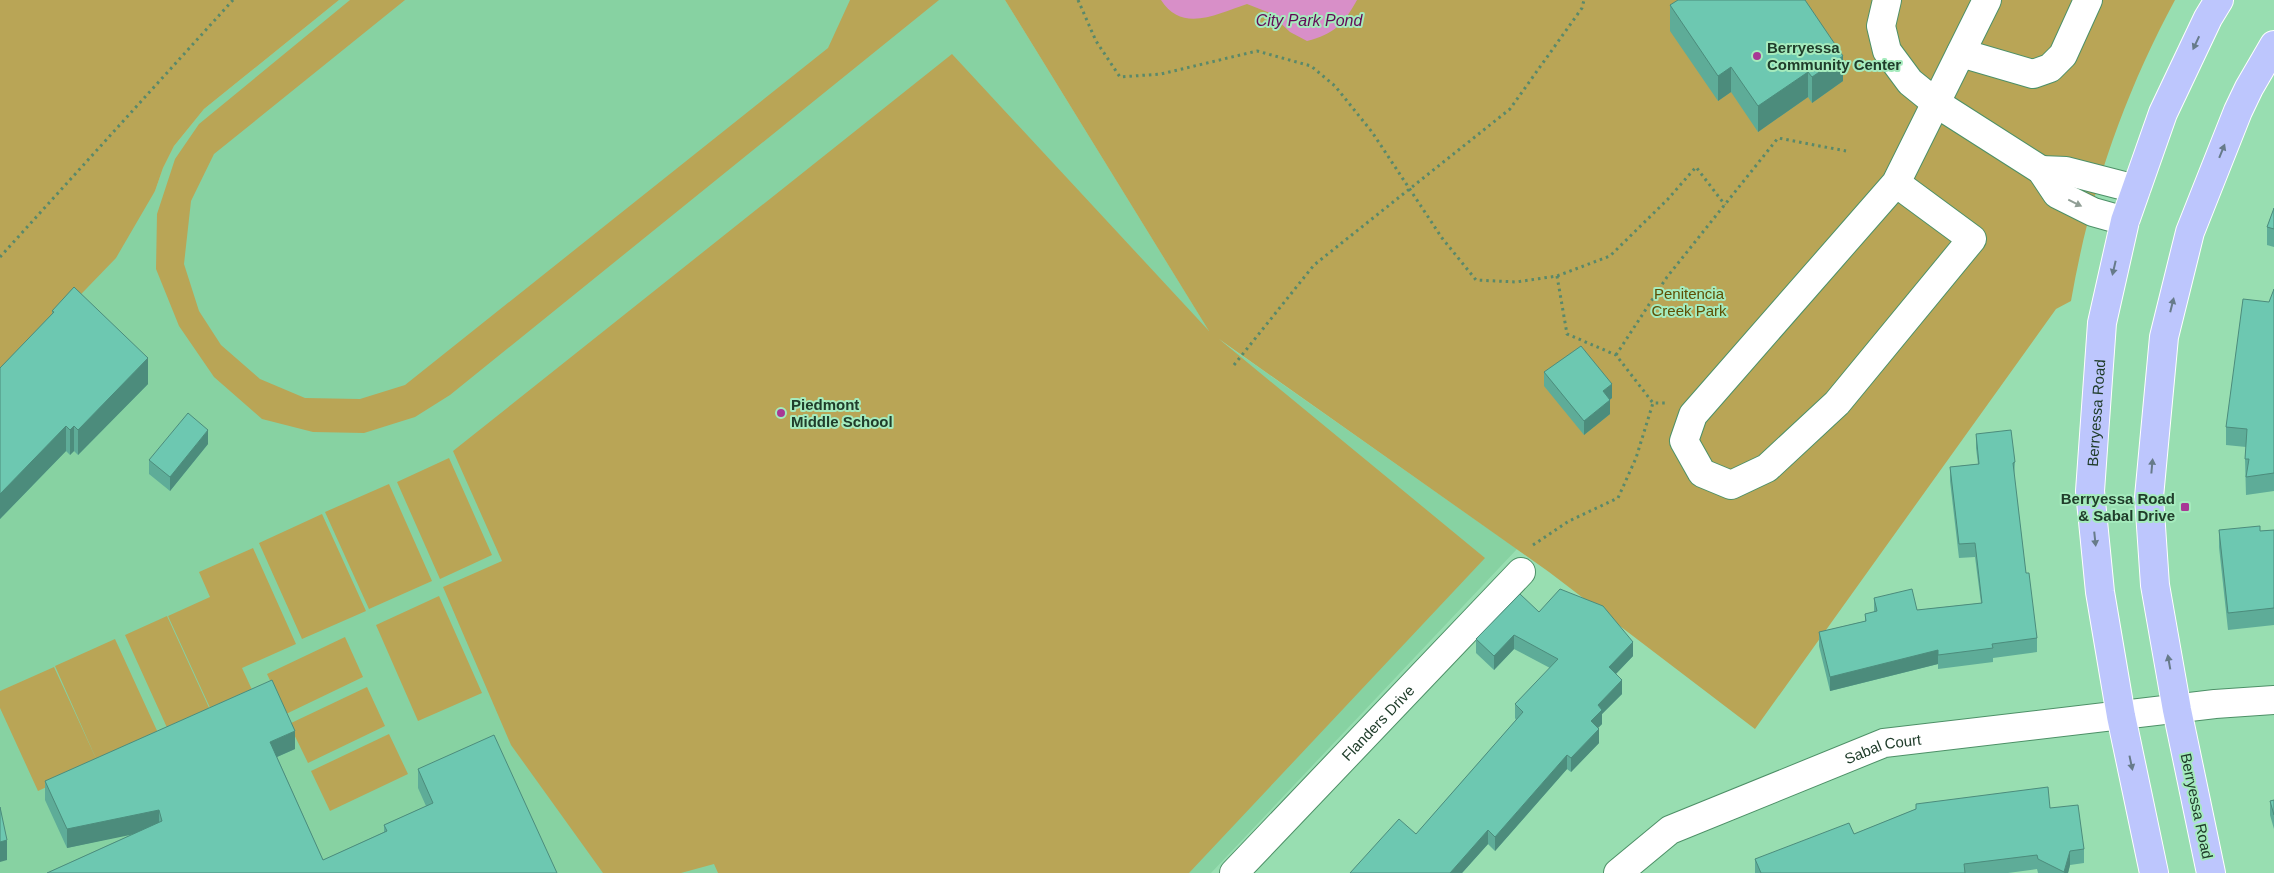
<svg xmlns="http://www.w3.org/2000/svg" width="2274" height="873" viewBox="0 0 2274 873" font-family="Helvetica,sans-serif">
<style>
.built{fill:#87d2a2}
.green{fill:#b9a556}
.water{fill:#d88fc8}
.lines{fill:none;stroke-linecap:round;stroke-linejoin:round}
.minor-casing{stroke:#4d9067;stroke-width:30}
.major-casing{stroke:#fff;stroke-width:30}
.path{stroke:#59896a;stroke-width:3;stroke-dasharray:2.5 4;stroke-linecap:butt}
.minor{stroke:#fff;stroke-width:28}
.major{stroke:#bdc6fd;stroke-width:28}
.wall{fill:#5eac98}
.shaded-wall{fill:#4c8c7c}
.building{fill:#6dc8b1;stroke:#4c8c7c}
.oneway{fill:#677b8a}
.oneway2{fill:#909e95}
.poi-dot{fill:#a83895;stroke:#a5ebbd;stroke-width:2}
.labels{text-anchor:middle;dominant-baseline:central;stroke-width:4;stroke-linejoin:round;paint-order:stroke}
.poi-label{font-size:15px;font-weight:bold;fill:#203d2b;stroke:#a5ebbd;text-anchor:start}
.park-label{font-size:15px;fill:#5e4e03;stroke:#a5ebbd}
.street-label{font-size:15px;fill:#203d2b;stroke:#a5ebbd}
.water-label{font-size:16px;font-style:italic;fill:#630a57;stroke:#a5ebbd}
</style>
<rect width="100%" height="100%" fill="#98deb1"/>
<path class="built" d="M 339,0 L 1005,0 L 1211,334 L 1517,549 L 1211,873 L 0,873 L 0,378 L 155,191 L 163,168 L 174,146 L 204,109 Z"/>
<path class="green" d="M 0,0 L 339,0 L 204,109 L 174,146 L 163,168 L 155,191 L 116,258 L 0,378 Z
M 350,0 L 405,0 L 214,154 L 191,201 L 184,264 L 199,311 L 221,345 L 260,379 L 305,398 L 360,399 L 405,385 L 828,48 L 850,0 L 939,0 L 450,395 L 415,417 L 364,433 L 313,432 L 262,419 L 214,377 L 179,326 L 156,269 L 157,214 L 175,159 L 199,124 Z
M 1005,0 L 2175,0 C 2124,94 2089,196 2071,301 L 2056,309 L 1755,729 L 1549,572 L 1219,339 L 1485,558 L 1189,873 L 718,873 L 714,864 L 681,873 L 603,873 L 511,745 L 443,587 L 502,561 L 453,451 L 952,54 L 1209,331 Z
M 449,458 L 492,555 L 440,579 L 397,482 Z
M 389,484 L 432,581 L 369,609 L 325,512 Z
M 322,514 L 366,611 L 302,639 L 259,543 Z
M 253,548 L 296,644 L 242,668 L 254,694 L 212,712 L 168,616 L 210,597 L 199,572 Z
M 439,596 L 482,693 L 418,721 L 376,625 Z
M 167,616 L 211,712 L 169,732 L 125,635 Z
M 345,637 L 363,677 L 286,714 L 267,674 Z
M 115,639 L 159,735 L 98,763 L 55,666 Z
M 54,667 L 98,763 L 38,791 L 0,708 L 0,691 Z
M 367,687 L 385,726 L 308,763 L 289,724 Z
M 389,734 L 408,774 L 330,811 L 311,771 Z"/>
<path class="water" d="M 1161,0 L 1357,0 C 1344,24 1334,34 1307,41 L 1290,32 L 1270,13 L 1247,4 C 1219,13 1182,34 1161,0 Z"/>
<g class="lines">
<g class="minor-casing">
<g id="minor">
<path d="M 1887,0 L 1881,26 L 1887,51 L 1910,82 L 1936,103 L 2041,170 L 2057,194 L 2093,212 L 2125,221"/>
<path d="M 1961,53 L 2033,74 L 2050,68 L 2063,55 L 2088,0"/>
<path d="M 2041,170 L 2066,171 L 2136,189"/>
<path d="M 1896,183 L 1972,239 L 1837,403 L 1767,468 L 1731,485 L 1702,473 L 1684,441 L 1693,415 L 1896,183 L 1987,0"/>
<path id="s1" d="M 1234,873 L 1521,572"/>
<path id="s2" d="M 1618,873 L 1670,830 L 1884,743 L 2215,704 L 2274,700"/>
</g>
</g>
<g class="major-casing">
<g id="major">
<path id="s3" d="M 2154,873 L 2121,716 L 2100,592 L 2090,491 L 2102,323 L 2125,221 L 2163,113 L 2208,18 L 2219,0"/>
<path d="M 2211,873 L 2177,710 L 2155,585 L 2149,497 L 2164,337 L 2190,232 L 2238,111 L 2249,88 L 2274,45"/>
</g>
</g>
<path class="path" d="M 1078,0 L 1096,41 L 1120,77 L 1161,74 L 1257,51 L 1311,66 L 1335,86 L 1372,132 L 1442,238 L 1476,280 L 1516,282 L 1557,276 L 1610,256 L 1668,199 L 1696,167 L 1725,205
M 0,257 L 233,0
M 1557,276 L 1567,334 L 1616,355 L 1653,403 L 1665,403
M 1616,355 L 1667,277 L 1778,138 L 1846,151
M 1234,365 L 1314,265 L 1510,109 L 1582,8 L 1584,0
M 1533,545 L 1569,521 L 1618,498 L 1636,458 L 1653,403"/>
<use href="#minor" class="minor"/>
<use href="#major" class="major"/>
</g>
<path class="wall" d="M 1670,5 L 1843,81 L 1812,103 L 1808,97 L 1758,132 L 1731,92 L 1718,101 L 1670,31 Z
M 2274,208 L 2274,247 L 2267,245 L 2267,227 Z
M 2274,289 L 2274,491 L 2246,495 L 2245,459 L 2246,447 L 2226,445 L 2226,427 Z
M 52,311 L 148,384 L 78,455 L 74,451 L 70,455 L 66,451 L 0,519 L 0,368 L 52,314 Z
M 1544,372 L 1612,398 L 1610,399 L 1610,414 L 1584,435 L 1544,386 Z
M 1976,434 L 2015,462 L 2014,476 L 2026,573 L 2037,638 L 2037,652 L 1993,658 L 1993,662 L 1938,669 L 1938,664 L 1830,691 L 1819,646 L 1819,632 L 1865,621 L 1865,614 L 1874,612 L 1874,598 L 1917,610 L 1981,603 L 1975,557 L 1959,558 L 1950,481 L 1950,467 L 1978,464 L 1976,448 Z
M 208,444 L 170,491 L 149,474 L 149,460 Z
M 2219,530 L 2260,531 L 2274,530 L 2274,625 L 2228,630 L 2219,547 Z
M 1539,612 L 1633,656 L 1616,674 L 1622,694 L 1602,714 L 1602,724 L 1598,728 L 1599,743 L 1571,772 L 1567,769 L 1495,851 L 1488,844 L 1462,873 L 1350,873 L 1416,834 L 1516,720 L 1515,718 L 1515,704 L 1550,668 L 1514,649 L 1494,670 L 1476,653 L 1476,639 Z
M 295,749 L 277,757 L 323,860 L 384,832 L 384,825 L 426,806 L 418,788 L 418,769 L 557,873 L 47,873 L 135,833 L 67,848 L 45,800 L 45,781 Z
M 2274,800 L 2274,829 L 2270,815 L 2270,801 Z
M 1916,804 L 2050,808 L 2084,849 L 2084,863 L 2070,865 L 2068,873 L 2038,873 L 2037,869 L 2008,873 L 1755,873 L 1755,859 L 1854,834 L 1916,809 Z"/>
<path class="shaded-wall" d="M 1843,56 L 1843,81 L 1812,103 L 1812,77 Z
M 1731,67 L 1731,92 L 1718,101 L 1718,76 Z
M 1808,72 L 1808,97 L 1758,132 L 1758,106 Z
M 148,358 L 148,384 L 78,455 L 78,430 Z
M 1612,384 L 1612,398 L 1603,405 L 1603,391 Z
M 1610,400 L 1610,414 L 1584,435 L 1584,421 Z
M 66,426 L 66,451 L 0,519 L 0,494 Z
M 74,426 L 74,451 L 70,455 L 70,430 Z
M 208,430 L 208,444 L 170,491 L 170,477 Z
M 1514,635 L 1514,649 L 1494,670 L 1494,656 Z
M 1633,642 L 1633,656 L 1609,681 L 1609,667 Z
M 1938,650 L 1938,664 L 1830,691 L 1830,677 Z
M 1622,680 L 1622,694 L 1602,714 L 1602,724 L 1591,735 L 1591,721 L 1598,705 Z
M 1599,729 L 1599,743 L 1571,772 L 1571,758 Z
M 295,731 L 295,749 L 270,760 L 270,742 Z
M 1567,755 L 1567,769 L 1495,851 L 1495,837 Z
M 159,810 L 159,829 L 67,848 L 67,829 Z
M 1488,830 L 1488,844 L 1462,873 L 1450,873 Z
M 7,840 L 7,860 L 0,862 L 0,842 Z
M 2070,851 L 2070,865 L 2068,873 L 2064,873 Z"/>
<path class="building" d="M 1678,0 L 1805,0 L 1843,56 L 1812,77 L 1808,72 L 1758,106 L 1731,67 L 1718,76 L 1670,5 Z
M 2274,208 L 2274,229 L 2267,227 Z
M 74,287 L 148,358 L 78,430 L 74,426 L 70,430 L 66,426 L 0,494 L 0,368 L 54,312 L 52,311 Z
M 2274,289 L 2274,473 L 2246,477 L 2249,459 L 2245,459 L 2247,429 L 2226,427 L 2243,299 L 2269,302 Z
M 1581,346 L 1612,384 L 1603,391 L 1610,400 L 1584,421 L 1544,372 Z
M 188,413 L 208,430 L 170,477 L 149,460 Z
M 2011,430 L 2015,462 L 2013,463 L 2026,573 L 2029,573 L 2037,638 L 1992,644 L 1993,648 L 1938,655 L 1938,650 L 1830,677 L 1819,632 L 1866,621 L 1865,614 L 1877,611 L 1874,598 L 1912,589 L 1917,610 L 1982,603 L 1975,543 L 1959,544 L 1950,467 L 1979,464 L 1976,434 Z
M 2260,526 L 2260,531 L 2274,530 L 2274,608 L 2228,613 L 2219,530 Z
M 1560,589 L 1603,606 L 1633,642 L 1609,667 L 1622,680 L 1598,705 L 1602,710 L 1591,721 L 1599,729 L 1571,758 L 1567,755 L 1495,837 L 1488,830 L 1450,873 L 1350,873 L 1399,819 L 1416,834 L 1523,712 L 1515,704 L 1558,659 L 1514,635 L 1494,656 L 1476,639 L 1520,594 L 1539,612 Z
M 272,680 L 295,731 L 270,742 L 323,860 L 387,831 L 384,825 L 433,803 L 418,769 L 494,735 L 557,873 L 47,873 L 162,821 L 159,810 L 67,829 L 45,781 Z
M 2048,787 L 2050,808 L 2078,805 L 2084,849 L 2070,851 L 2064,872 L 2038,859 L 2037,855 L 1964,864 L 1965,873 L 1761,873 L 1755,859 L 1849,823 L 1854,834 L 1916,809 L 1916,804 Z
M 2274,800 L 2274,815 L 2270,801 Z
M 0,807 L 7,840 L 0,842 Z"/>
<defs><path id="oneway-solid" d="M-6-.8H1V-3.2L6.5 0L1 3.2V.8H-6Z" transform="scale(1.25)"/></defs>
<g class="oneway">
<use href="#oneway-solid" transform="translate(2196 43) rotate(115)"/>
<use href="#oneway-solid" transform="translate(2222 151) rotate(-68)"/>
<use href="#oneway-solid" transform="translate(2114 268) rotate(103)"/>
<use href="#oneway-solid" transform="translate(2172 305) rotate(-76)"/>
<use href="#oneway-solid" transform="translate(2152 466) rotate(-85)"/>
<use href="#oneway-solid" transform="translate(2095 539) rotate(84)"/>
<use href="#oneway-solid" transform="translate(2169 662) rotate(-100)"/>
<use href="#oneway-solid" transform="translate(2131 763) rotate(78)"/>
</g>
<use class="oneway2" href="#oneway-solid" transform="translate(2075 203) rotate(26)"/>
<g class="poi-dot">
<circle cx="1757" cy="56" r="5"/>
<circle cx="781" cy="413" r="5"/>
<rect x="2180" y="502" width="10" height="10" rx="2.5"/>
</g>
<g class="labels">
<g class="poi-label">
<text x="1767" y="47">Berryessa<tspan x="1767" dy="17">Community Center</tspan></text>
<text x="791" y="404">Piedmont<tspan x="791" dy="17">Middle School</tspan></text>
<text x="2175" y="498" text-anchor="end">Berryessa Road<tspan x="2175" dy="17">&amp; Sabal Drive</tspan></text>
</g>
<g class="park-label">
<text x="1689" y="293">Penitencia<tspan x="1689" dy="17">Creek Park</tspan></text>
</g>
<g class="street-label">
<text stroke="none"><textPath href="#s3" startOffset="466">Berryessa Road</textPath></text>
<text stroke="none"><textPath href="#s1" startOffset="208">Flanders Drive</textPath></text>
<text stroke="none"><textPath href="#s2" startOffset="296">Sabal Court</textPath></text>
<text transform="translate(2197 806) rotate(78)">Berryessa Road</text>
</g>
<g class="water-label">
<text x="1309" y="20">City Park Pond</text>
</g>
</g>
</svg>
